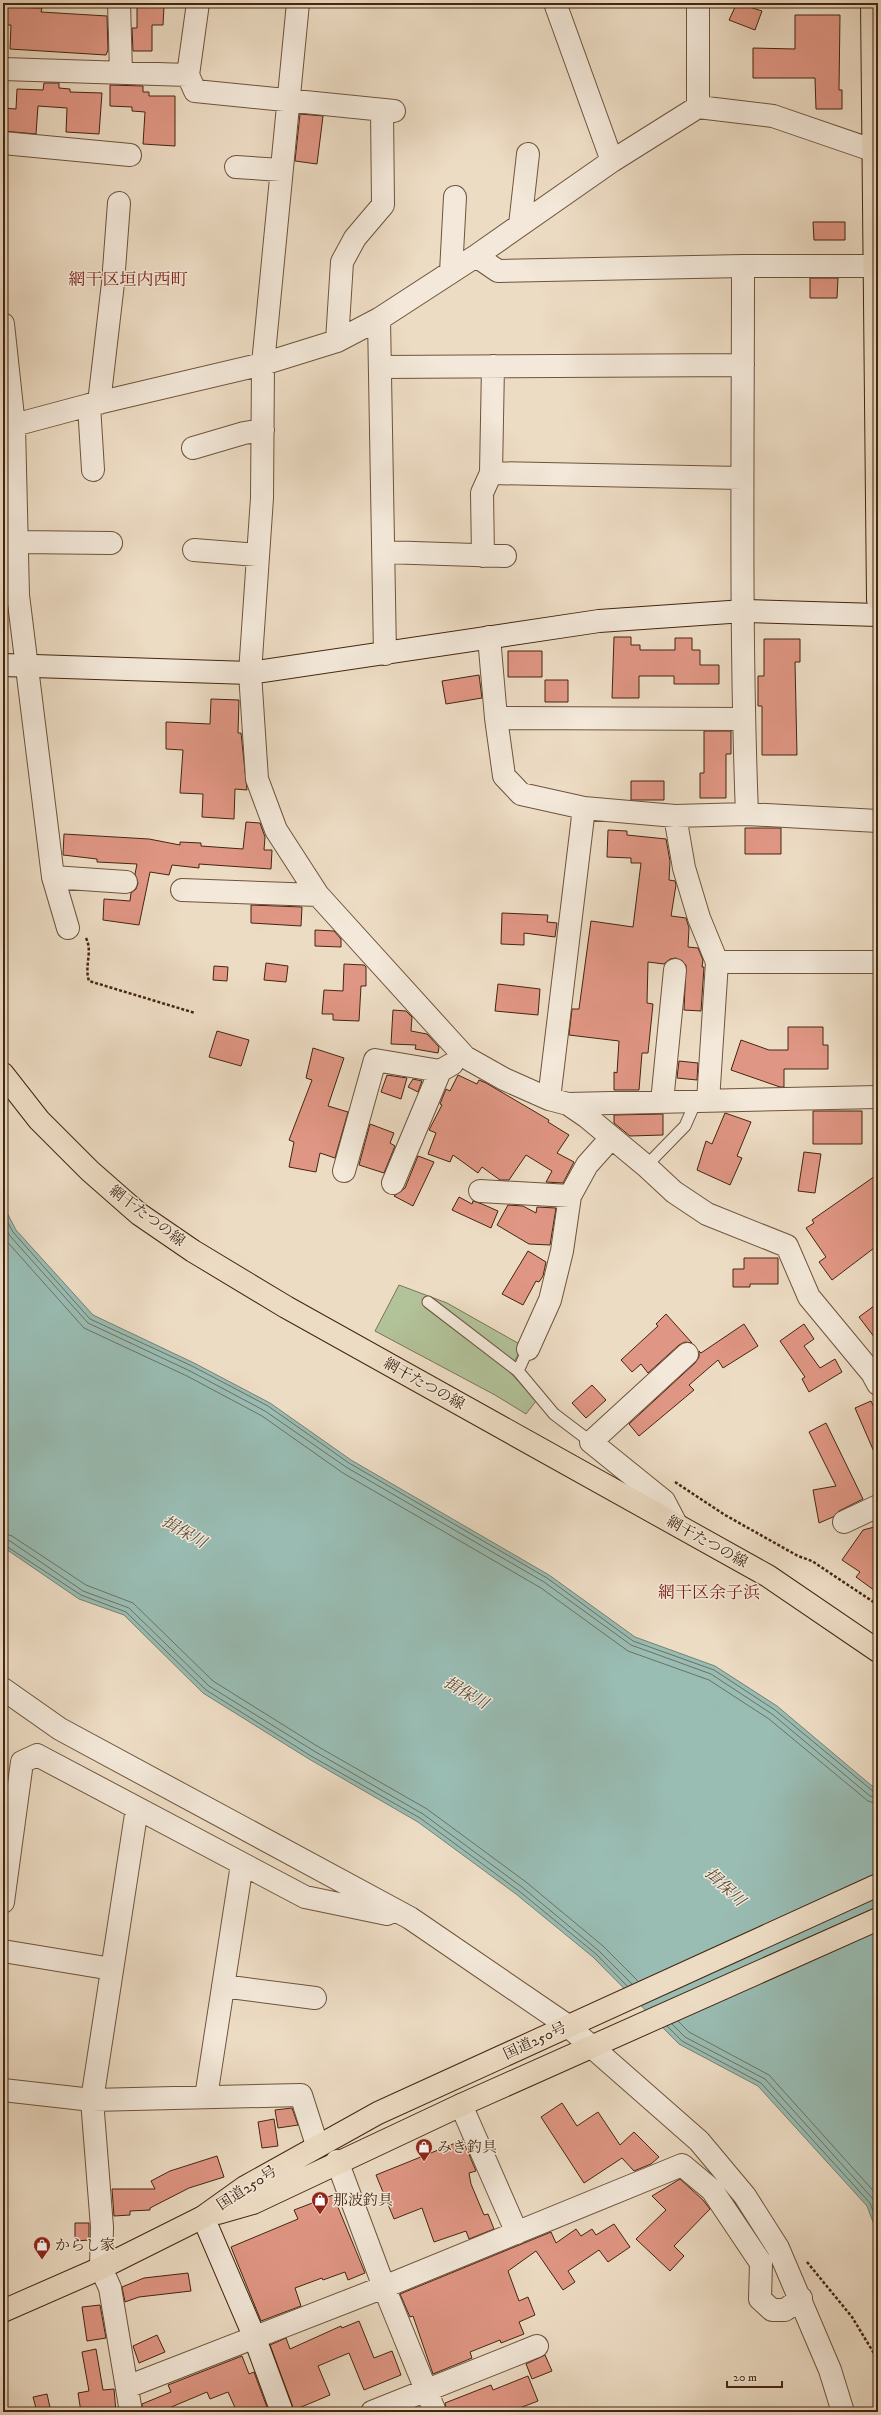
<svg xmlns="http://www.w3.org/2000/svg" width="881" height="2415" viewBox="0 0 881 2415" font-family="'IM FELL DW Pica','Noto Serif JP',serif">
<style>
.green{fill:#b2c299;stroke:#7b7454}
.water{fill:#99bcb3;stroke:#778071}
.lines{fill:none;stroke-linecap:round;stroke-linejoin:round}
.shore{stroke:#6e7160;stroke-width:1}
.building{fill:#e09684;stroke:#44260e}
.lane-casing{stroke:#6e543c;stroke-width:13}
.street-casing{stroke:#6e543c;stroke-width:24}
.secondary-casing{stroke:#44260e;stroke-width:24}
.primary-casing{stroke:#44260e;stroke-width:24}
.highway-casing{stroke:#44260e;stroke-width:24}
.path{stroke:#44260e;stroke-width:2.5;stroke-dasharray:3 2;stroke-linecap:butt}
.lane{stroke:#f3e8d9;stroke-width:11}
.street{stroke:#f3e8d9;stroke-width:22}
.secondary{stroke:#f3e8d9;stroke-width:22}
.primary{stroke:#eddcc4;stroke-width:22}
.highway{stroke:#eddcc4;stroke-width:22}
.labels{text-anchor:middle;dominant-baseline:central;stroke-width:3;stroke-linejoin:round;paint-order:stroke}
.street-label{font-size:15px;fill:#44260e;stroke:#f3e8d9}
.poi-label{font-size:15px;fill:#44260e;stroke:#f3e8d9;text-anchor:start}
.water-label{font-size:16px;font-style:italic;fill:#594c37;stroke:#f3e8d9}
.quarter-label{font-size:17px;fill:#7a1f14;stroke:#f3e8d9}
</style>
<rect width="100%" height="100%" fill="#eddcc4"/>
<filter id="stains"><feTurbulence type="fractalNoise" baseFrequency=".005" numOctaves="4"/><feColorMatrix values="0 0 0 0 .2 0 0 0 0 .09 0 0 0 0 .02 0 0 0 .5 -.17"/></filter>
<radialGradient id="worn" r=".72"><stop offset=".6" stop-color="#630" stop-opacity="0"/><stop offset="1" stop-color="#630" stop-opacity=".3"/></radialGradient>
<path class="green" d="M 399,1285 L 447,1303 L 523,1346 L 509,1371 L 536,1401 L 526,1414 L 495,1395 L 375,1331 Z"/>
<path class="water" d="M 3,1205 L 16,1230 L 93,1315 L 194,1363 L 270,1403 L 351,1460 L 549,1575 L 635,1637 L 715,1666 L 777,1706 L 878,1791 L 878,2235 L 867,2206 L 758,2086 L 679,2044 L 593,1957 L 516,1894 L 418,1822 L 309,1759 L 203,1693 L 124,1615 L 79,1599 L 3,1547 Z"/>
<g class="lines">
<path class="shore" d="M 3,1214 L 13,1232 L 90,1319 L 192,1366 L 268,1406 L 349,1463 L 547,1578 L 633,1641 L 714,1670 L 775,1710 L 874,1792 L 878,1793
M 3,1224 L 10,1236 L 88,1323 L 190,1371 L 265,1411 L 346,1467 L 544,1582 L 631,1645 L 711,1674 L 772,1714 L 870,1796 L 878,1798
M 3,1237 L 84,1328 L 187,1376 L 262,1416 L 343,1473 L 541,1588 L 628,1651 L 709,1680 L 769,1719 L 868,1801 L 878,1804
M 3,1533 L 12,1536 L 86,1585 L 133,1603 L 213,1681 L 317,1746 L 427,1809 L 526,1882 L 603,1946 L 638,1981
M 3,1539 L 10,1541 L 83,1591 L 129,1608 L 209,1686 L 314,1751 L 423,1814 L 522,1887 L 599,1951 L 632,1984
M 3,1544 L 81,1595 L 126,1612 L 206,1690 L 311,1756 L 420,1818 L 519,1891 L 596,1954 L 627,1986
M 678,2021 L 689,2032 L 769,2075 L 878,2196
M 672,2024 L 685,2037 L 765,2079 L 873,2199 L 878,2210
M 667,2026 L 682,2041 L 761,2083 L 870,2203 L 878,2224"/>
</g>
<path class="building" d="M 737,3 L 762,11 L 755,30 L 729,20 Z
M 137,6 L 164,6 L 163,25 L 152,25 L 152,51 L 133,51 L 132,28 L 137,28 Z
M 3,7 L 42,8 L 41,12 L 107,16 L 108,50 L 106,55 L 10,49 L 11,25 L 3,25 Z
M 795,15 L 840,15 L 839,90 L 842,90 L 842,109 L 816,109 L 815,78 L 753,78 L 753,48 L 795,49 Z
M 44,83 L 59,83 L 59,88 L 70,89 L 70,92 L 102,93 L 99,134 L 66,132 L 67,108 L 38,106 L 36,134 L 3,131 L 3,108 L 16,109 L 17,89 L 43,90 Z
M 110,85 L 143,86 L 143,92 L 149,92 L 149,96 L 175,96 L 175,146 L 143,144 L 145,112 L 132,111 L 132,107 L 110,106 Z
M 300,114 L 323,116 L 317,164 L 295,161 Z
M 813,222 L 845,222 L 845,240 L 814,240 Z
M 810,278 L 838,278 L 837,298 L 810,298 Z
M 614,637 L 631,637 L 631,645 L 640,645 L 640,650 L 675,650 L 675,638 L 692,638 L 692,650 L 700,650 L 700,665 L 719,665 L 719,684 L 674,684 L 674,676 L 639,676 L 639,698 L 612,698 Z
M 764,639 L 800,639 L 800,662 L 795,662 L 797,755 L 762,755 L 762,706 L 758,706 L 758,676 L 764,676 Z
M 508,651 L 542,651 L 542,677 L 508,677 Z
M 479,675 L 482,698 L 446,704 L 442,681 Z
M 545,680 L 568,680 L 568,702 L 545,702 Z
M 211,699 L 239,700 L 238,733 L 241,733 L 247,790 L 235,789 L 234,819 L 202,817 L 203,794 L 180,793 L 183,750 L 166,749 L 166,722 L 210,724 Z
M 704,731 L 731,731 L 731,754 L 726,754 L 726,798 L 700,798 L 700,773 L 704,773 Z
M 631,781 L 664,781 L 664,800 L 631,800 Z
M 246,822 L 260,823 L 265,837 L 264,850 L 272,850 L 271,869 L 199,864 L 199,868 L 172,865 L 169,875 L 150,872 L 139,925 L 103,920 L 104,899 L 130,901 L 131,893 L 136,889 L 138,883 L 135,874 L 137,864 L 97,862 L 97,859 L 63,855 L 64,834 L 149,839 L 180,845 L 180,842 L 201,843 L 201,846 L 243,849 Z
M 745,828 L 781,828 L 781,854 L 745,854 Z
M 608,830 L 627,831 L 627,835 L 666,839 L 670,861 L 669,880 L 675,881 L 676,885 L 671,916 L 686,918 L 689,928 L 688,947 L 698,948 L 703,960 L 702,967 L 704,967 L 701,1011 L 684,1010 L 686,965 L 676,958 L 670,959 L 664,964 L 648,962 L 647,1003 L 653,1004 L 648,1053 L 642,1053 L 639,1090 L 614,1090 L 614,1072 L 617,1073 L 619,1041 L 569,1035 L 572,1009 L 579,1009 L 591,921 L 633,927 L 641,863 L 631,863 L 631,858 L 607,857 Z
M 251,905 L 302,907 L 301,926 L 251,923 Z
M 502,913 L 548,915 L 547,922 L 557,923 L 555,937 L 524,933 L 524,945 L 501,944 Z
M 315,930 L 334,931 L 341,939 L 341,947 L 315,946 Z
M 266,963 L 288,966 L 286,982 L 264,980 Z
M 344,964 L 364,965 L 366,967 L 366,986 L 361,986 L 359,1021 L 333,1020 L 333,1014 L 322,1014 L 324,990 L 343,991 Z
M 214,966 L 228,967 L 227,981 L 213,980 Z
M 498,984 L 540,989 L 538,1015 L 495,1011 Z
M 393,1010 L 406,1011 L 412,1017 L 411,1031 L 427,1034 L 439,1047 L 438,1053 L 415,1049 L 416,1045 L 391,1044 Z
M 788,1027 L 823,1027 L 823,1045 L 828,1045 L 828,1069 L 784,1069 L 784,1087 L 780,1087 L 731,1070 L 741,1040 L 769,1050 L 788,1050 Z
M 217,1031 L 249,1040 L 241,1066 L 209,1057 Z
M 313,1048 L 344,1058 L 328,1106 L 348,1112 L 335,1158 L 320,1153 L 316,1172 L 289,1167 L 294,1142 L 289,1140 L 312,1080 L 306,1078 Z
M 679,1061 L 698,1063 L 697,1080 L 677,1078 Z
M 387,1075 L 407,1078 L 401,1099 L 381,1092 Z
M 458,1075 L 477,1084 L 479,1080 L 486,1083 L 549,1120 L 548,1122 L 569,1135 L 557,1153 L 574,1162 L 563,1183 L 546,1182 L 552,1171 L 526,1155 L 509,1180 L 500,1180 L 482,1167 L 478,1173 L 453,1155 L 450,1162 L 428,1154 L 436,1133 L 429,1130 L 442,1105 L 440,1104 L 446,1089 L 450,1091 Z
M 413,1079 L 422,1081 L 418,1092 L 408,1087 Z
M 813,1111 L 862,1111 L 862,1144 L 813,1144 Z
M 725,1113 L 751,1122 L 737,1156 L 742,1158 L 730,1185 L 697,1170 L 706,1141 L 712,1144 Z
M 663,1114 L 663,1135 L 630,1136 L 614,1123 L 614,1115 Z
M 370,1124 L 394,1133 L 390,1143 L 395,1146 L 384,1173 L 359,1165 Z
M 804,1152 L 821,1154 L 815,1193 L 798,1191 Z
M 418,1156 L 434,1162 L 413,1206 L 394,1196 L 405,1188 Z
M 878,1174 L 878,1245 L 832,1280 L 819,1262 L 826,1257 L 806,1228 L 814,1223 L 812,1220 Z
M 459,1197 L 472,1204 L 473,1201 L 482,1204 L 498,1211 L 491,1228 L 452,1210 Z
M 508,1205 L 523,1206 L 536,1213 L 537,1207 L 556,1208 L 550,1245 L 529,1244 L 497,1225 Z
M 528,1251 L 546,1262 L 543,1276 L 539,1282 L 536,1281 L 523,1305 L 502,1294 Z
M 744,1258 L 778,1258 L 778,1284 L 750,1284 L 750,1287 L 733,1287 L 733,1269 L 744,1269 Z
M 878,1303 L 878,1342 L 859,1317 Z
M 666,1314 L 692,1343 L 685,1342 L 679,1345 L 648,1373 L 641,1364 L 632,1372 L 621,1360 L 658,1326 L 656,1324 Z
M 744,1324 L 758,1346 L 723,1368 L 718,1360 L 689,1385 L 694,1390 L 639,1436 L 629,1424 L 695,1363 L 699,1357 L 699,1351 L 701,1353 Z
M 804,1324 L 814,1339 L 804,1346 L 820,1368 L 835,1359 L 842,1372 L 809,1392 L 802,1379 L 805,1377 L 780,1341 Z
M 592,1385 L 606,1400 L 586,1418 L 572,1403 Z
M 871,1401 L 878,1416 L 878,1461 L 855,1408 Z
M 826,1423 L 863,1499 L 839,1511 L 833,1517 L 819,1523 L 813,1490 L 836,1486 L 809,1432 Z
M 878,1526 L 878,1593 L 856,1577 L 860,1572 L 842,1560 L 863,1530 Z
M 562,2103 L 577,2126 L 598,2112 L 620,2145 L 634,2132 L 659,2157 L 651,2164 L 634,2171 L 622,2158 L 584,2183 L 541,2117 Z
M 292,2108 L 298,2125 L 278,2128 L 275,2110 Z
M 274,2119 L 278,2146 L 262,2148 L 258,2122 Z
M 463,2140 L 476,2171 L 469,2173 L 471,2184 L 484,2215 L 488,2214 L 494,2229 L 469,2239 L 466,2231 L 434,2242 L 422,2208 L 394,2219 L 376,2175 Z
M 217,2156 L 224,2177 L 189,2188 L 150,2208 L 150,2210 L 130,2211 L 130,2215 L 114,2216 L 112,2189 L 155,2189 L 151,2181 L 170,2171 Z
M 680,2179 L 703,2200 L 710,2209 L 674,2246 L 684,2256 L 670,2271 L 636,2239 L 666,2210 L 652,2196 Z
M 333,2195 L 365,2273 L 348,2280 L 345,2272 L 323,2280 L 322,2278 L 295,2288 L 301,2306 L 261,2321 L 231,2247 L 298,2219 L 294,2210 Z
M 75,2223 L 89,2223 L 89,2240 L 75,2241 Z
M 614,2224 L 630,2247 L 608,2262 L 599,2250 L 568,2271 L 575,2282 L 563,2290 L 536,2251 L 508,2271 L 519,2301 L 528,2297 L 535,2315 L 519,2322 L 524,2334 L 501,2343 L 500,2340 L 470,2352 L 472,2358 L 433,2374 L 413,2316 L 410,2317 L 400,2294 L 551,2232 L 556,2243 L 576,2229 L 581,2236 L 592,2229 L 596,2235 Z
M 188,2273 L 191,2291 L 139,2297 L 125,2302 L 122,2287 L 144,2278 Z
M 100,2305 L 106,2338 L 87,2341 L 82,2307 Z
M 359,2321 L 374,2358 L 392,2351 L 401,2375 L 364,2390 L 349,2353 L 318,2366 L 330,2395 L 294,2410 L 270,2345 L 286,2338 L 290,2349 L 341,2326 L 342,2328 Z
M 157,2335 L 165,2352 L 139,2363 L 133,2346 Z
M 96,2349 L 103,2390 L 114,2389 L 116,2412 L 81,2412 L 78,2393 L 89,2391 L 82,2352 Z
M 545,2355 L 552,2371 L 532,2379 L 526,2364 Z
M 242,2356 L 249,2374 L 254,2372 L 268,2410 L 262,2412 L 237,2412 L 228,2392 L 210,2399 L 207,2392 L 169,2408 L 170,2412 L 143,2412 L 142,2404 L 171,2392 L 168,2385 Z
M 528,2376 L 538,2401 L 509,2412 L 447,2412 L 445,2403 L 491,2385 L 493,2390 Z
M 47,2394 L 51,2412 L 37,2412 L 33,2397 Z"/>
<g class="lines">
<g class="lane-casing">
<path id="lane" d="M 646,1166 L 685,1126 L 696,1101
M 428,1302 L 518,1371
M 528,1349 L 518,1371 L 554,1414 L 591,1442"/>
</g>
<g class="street-casing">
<path id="street" d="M 119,3 L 121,72
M 298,3 L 263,364 L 262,498 L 250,673 L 257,779 L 276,830 L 318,895 L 465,1057 L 504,1079 L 549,1099 L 568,1104 L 878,1097
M 555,3 L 612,161
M 698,3 L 698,107
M 3,69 L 188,75 L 195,91 L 394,111
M 188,75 L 198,3
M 3,143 L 130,155
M 236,167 L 281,170
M 520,225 L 528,154
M 476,256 L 498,271 L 743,266 L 878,266
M 743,266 C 743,449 740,632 747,814
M 451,272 L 455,197
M 379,319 L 385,654
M 3,324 L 14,426 L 18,595 L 53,877 L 68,928
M 337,341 L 342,262 L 355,238 L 383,205 L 382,110
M 380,367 L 743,365
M 99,403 L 113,283 L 119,203
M 89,405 L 93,470
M 3,428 L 89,405 L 263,364 L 337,341 L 379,319 L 476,256 L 612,161 L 698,107 L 773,116 L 878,152
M 193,448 L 244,433 L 263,430
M 491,473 L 741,478
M 17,542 L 111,543
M 194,550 L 258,555
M 384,552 L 505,556
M 483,556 L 482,493 L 491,473 L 493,366
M 489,637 L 496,718 L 504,776 L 521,794 L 584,808 L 675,816 L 747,814 L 878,821
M 496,718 L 743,719
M 675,816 L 684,868 L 699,918 L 717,962 L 708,1101
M 53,877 L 126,882
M 182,890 L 318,895
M 717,962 L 878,962
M 549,1099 L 584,808
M 662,1102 L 675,970
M 568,1104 L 587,1117 L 646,1166 L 674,1192 L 707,1214 L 787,1246 L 809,1297 L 872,1373 L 878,1384
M 344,1171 L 375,1060 L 440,1071
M 393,1183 L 440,1071 L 452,1064
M 480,1191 L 570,1196
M 528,1349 L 550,1300 L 562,1251 L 570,1196 L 587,1165 L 611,1138
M 844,1522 L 878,1506
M 676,1524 L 664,1501 L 591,1442 L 687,1354
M 3,1689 L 60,1729 L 410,1918 L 568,2026 L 699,2141 L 745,2196 L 778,2248 L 830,2370 L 843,2412
M 3,1902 L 22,1762 L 37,1755 L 305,1897 L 387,1914
M 3,1951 L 112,1969
M 223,1986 L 315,1998
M 3,2090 L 92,2100 L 301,2095 L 317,2145
M 206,2097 L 242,1864
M 461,2105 L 517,2233
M 337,2161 L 384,2287 L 435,2412
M 127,2387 L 384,2287 L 682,2165 L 712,2190 L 761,2263 L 760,2299 L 772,2310 L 785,2310 L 801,2298
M 131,2412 L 110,2288 L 101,2268 L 102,2227 L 92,2100 L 137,1808
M 372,2412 L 537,2346"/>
</g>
<g class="secondary-casing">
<path id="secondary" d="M 3,665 L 250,673 L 599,621 L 744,611 L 878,615
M 203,2217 L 254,2336 L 282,2412"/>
</g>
<g class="primary-casing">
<path id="primary" d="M 872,3 L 878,600
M 3,1074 L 39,1120 L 90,1171 L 139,1214 L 193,1251 L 286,1307 L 768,1576 L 878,1651"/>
</g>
<g class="highway-casing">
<path id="highway" d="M 218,2213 L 253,2203 L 461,2105 L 878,1919
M 3,2311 L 101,2268 L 203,2217 L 245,2187 L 378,2113 L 878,1885"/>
</g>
<path class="path" d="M 86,938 C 93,952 84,966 89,981 L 195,1013
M 675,1482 L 725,1515 L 798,1556 L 812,1561 L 878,1605
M 807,2262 L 852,2317 L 878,2360"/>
<use href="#lane" class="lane"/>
<use href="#street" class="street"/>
<use href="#secondary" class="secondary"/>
<use href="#primary" class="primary"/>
<use href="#highway" class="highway"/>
</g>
<defs>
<g id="shop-pin" transform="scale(0.9)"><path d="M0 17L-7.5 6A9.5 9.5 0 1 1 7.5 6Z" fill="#8f2418" stroke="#f3e8d9"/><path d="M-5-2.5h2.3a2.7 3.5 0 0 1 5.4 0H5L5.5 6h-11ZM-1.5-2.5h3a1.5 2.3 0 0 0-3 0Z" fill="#fff"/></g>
</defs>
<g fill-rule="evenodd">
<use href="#shop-pin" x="424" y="2147"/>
<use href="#shop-pin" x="320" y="2200"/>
<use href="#shop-pin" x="42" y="2245"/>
</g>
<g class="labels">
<g class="street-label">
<text transform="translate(147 1216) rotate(37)">網干たつの線</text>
<text transform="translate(424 1384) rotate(29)">網干たつの線</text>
<text transform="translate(707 1542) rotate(29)">網干たつの線</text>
<text transform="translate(535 2041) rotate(-25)">国道250号</text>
<text transform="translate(247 2188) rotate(-33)">国道250号</text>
</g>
<g class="poi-label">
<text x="437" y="2147">みき釣具</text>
<text x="333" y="2200">那波釣具</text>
<text x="55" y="2245">からし家</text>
</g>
<g class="water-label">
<text transform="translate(184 1532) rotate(30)">揖保川</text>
<text transform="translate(466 1693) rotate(30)">揖保川</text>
<text transform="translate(725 1887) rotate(43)">揖保川</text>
</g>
<g class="quarter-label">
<text x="128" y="280">網干区垣内西町</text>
<text x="709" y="1593">網干区余子浜</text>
</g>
</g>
<rect width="881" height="2415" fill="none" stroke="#eddcc4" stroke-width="16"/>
<rect x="4" y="4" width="873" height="2407" fill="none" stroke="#44260e" stroke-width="2"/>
<rect x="8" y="8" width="865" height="2399" fill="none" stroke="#44260e"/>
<path d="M727 2381v6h55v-6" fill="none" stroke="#44260e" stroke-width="2"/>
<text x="733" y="2381" font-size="12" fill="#44260e" stroke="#f3e8d9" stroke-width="3" paint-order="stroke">20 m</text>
<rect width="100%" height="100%" filter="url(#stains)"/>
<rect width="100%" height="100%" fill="url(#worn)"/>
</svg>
